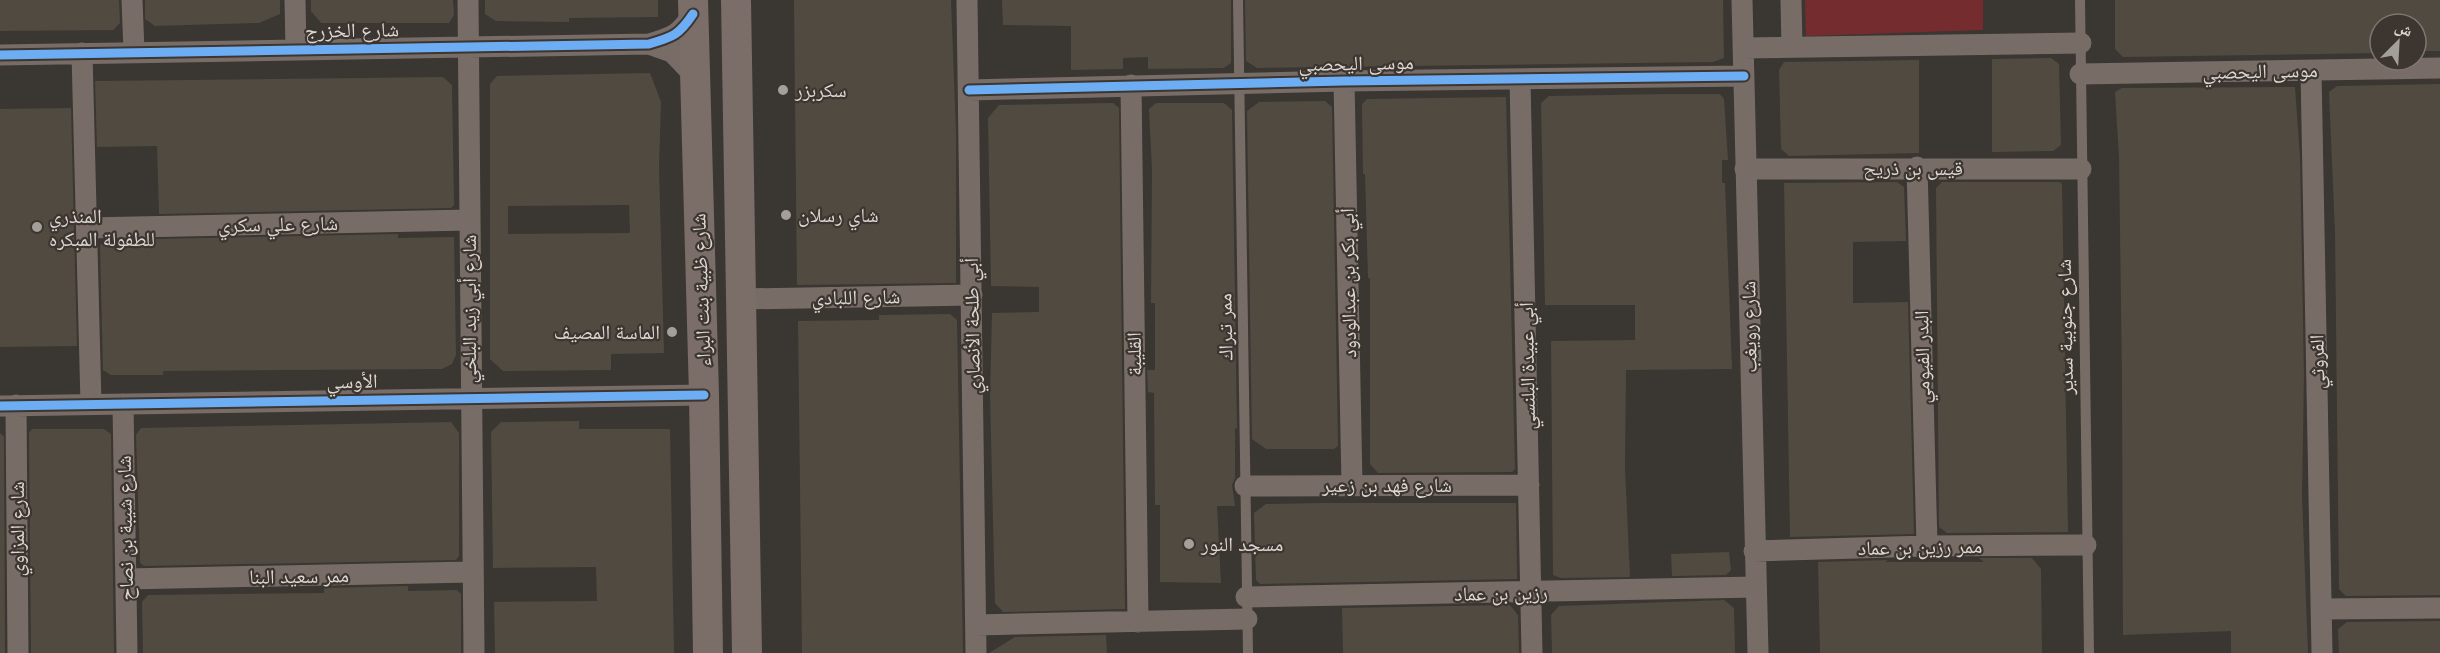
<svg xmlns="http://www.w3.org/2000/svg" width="2440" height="653" viewBox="0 0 2440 653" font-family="'DM Sans','Noto Naskh Arabic',sans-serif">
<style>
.green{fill:#752c2e}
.building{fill:#514a40;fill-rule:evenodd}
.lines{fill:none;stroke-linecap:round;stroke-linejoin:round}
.lane{stroke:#786c67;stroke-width:10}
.street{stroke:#786c67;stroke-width:21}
.secondary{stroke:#7b6d68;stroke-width:30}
.cycleway-casing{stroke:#3d352f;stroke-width:13}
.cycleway{stroke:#6dadf4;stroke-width:9}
.poi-dot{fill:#a39f9b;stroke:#3d352f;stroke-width:2}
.labels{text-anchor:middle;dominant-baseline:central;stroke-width:4.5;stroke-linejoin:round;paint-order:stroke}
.street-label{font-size:20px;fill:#dcd7d3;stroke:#3d352f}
.poi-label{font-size:20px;fill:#dcd7d3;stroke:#3d352f;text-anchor:start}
</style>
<rect width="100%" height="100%" fill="#3a3632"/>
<path class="green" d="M 1805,0 L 1983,0 L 1983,30 L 1806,36 Z"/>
<path class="building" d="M 0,0 L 119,0 L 120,23 L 113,30 L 0,31 Z
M 145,0 L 280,0 L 280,14 L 259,23 L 155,26 L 145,19 Z
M 311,0 L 453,0 L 454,15 L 449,23 L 321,23 L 311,11 Z
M 485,0 L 658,0 L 658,17 L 569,18 L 569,22 L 496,21 L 485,14 Z
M 794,0 L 951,0 L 956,132 L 956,283 L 797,285 Z
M 1002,0 L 1231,0 L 1231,63 L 1224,68 L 1148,69 L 1148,57 L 1123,58 L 1123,69 L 1071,70 L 1071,26 L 1003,25 Z
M 1245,0 L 1723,0 L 1724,58 L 1713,62 L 1257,68 L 1246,61 Z
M 2115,0 L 2440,0 L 2440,51 L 2416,51 L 2416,24 L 2380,24 L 2380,53 L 2123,57 L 2115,49 Z
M 2051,58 L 2059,64 L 2061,145 L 2053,151 L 1992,152 L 1992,59 Z
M 1919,60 L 1919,153 L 1789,156 L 1781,149 L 1779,70 L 1784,62 Z
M 650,73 L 661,102 L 659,167 L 664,353 L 611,354 L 611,370 L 503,371 L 490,359 L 490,84 L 497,76 ZM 629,205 L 630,233 L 508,234 L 508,206 Z
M 443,77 L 452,85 L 454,205 L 451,208 L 159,214 L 157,146 L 97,147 L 95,81 Z
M 2440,84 L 2440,595 L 2346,596 L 2339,589 L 2335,233 L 2329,92 L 2337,86 Z
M 2295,87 L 2300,157 L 2304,375 L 2302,496 L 2308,653 L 2231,653 L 2231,631 L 2123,635 L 2122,377 L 2119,157 L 2115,92 L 2122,88 Z
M 1669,94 L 1720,94 L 1724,99 L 1728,160 L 1722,160 L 1722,183 L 1725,183 L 1732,369 L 1626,370 L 1625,468 L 1630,577 L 1561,578 L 1553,575 L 1551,341 L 1635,340 L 1635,305 L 1545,305 L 1541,103 L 1549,96 Z
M 1506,97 L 1515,469 L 1512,472 L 1378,473 L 1370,464 L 1370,278 L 1368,278 L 1365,174 L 1363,174 L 1362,104 L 1367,99 Z
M 1325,101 L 1332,107 L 1338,446 L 1334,449 L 1266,449 L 1252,439 L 1247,111 L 1259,102 Z
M 1113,103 L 1119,108 L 1125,609 L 1003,612 L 995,603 L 990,396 L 992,313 L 1039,312 L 1039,287 L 991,286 L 988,118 L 999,105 Z
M 1156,103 L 1224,103 L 1232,110 L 1237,429 L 1235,428 L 1235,478 L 1232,485 L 1235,506 L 1217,506 L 1221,583 L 1160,582 L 1160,505 L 1155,505 L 1154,393 L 1148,392 L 1147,370 L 1155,370 L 1155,303 L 1151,303 L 1152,170 L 1149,109 Z
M 71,108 L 77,346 L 0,347 L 0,109 Z
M 1897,182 L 1904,187 L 1906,241 L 1853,242 L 1853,303 L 1908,302 L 1914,534 L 1790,537 L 1784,183 Z
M 1942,182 L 2060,182 L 2062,184 L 2068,532 L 1947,533 L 1939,527 L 1936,188 Z
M 398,234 L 398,238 L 454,237 L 456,355 L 452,364 L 442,369 L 163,371 L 163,375 L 111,375 L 103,370 L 100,246 L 104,240 Z
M 950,314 L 957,320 L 963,653 L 802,653 L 798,321 L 879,320 L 879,315 Z
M 579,421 L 579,429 L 670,429 L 674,653 L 495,653 L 494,602 L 597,601 L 596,567 L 493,568 L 491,432 L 501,422 Z
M 451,422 L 459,433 L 459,556 L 456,560 L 144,566 L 140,563 L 136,435 L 141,428 Z
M 32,429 L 104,429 L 111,434 L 114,653 L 31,653 L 29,433 Z
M 0,433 L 4,437 L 5,653 L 0,653 Z
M 1320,503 L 1516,503 L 1517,579 L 1260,584 L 1256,580 L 1254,513 L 1266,504 Z
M 1729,552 L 1731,570 L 1726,575 L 1672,576 L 1671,554 Z
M 1979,558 L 2032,558 L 2041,569 L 2042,653 L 1820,653 L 1818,562 L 1888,560 L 1885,562 L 1984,562 Z
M 408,586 L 408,591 L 457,590 L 461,594 L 461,653 L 143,653 L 142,602 L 148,595 L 324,593 L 324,588 Z
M 1724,600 L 1734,608 L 1735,653 L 1552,653 L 1551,615 L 1559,606 Z
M 1510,605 L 1518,615 L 1519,653 L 1343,653 L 1342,608 Z
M 2440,621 L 2440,653 L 2339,653 L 2338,629 L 2347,622 Z
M 1106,635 L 1107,653 L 989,653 L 1015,637 Z"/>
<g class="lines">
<path class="lane" d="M 1238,0 L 1248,653
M 2080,0 L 2089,653"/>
<path class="street" d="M 132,0 L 134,51
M 295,0 L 296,49
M 468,0 L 474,653
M 967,0 L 976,653
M 1742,0 L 1758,653
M 1791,0 L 1792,47
M 649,44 L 672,52 L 694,75
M 1743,48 L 2081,43
M 82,53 L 91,404
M 0,55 L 649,44 C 673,37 679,35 693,14
M 2311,71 L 2322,653
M 2080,74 L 2440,68
M 1520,79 L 1532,653
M 1344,81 L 1352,485
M 1131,85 L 1138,622
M 969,90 L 1344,81 L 1744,76
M 1917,167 L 1927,546
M 1745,169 L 2081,169
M 87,228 L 469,220
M 741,299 L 972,295
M 123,404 L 127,653
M 16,405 L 18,653
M 0,406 L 704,395
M 1245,486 L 1529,485
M 1754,551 L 1927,546 L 2086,545
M 126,579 L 472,572
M 1246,597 L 1756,587
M 2322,609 L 2440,608
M 976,625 L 1247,619"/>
<path class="secondary" d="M 693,0 L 704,395 L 708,653
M 736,0 L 747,653"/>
<g class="cycleway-casing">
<path id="cycleway" d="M 0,55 L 649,44 C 673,37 679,35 693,14
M 969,90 L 1344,81 L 1744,76
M 0,406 L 704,395"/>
</g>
<use href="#cycleway" class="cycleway"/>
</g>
<g class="poi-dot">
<circle cx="783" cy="90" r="6"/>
<circle cx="786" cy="215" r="6"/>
<circle cx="37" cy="227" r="6"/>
<circle cx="672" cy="332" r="6"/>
<circle cx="1189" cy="544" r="6"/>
</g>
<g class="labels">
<g class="street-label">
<text transform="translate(352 30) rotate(-1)">شارع الخزرج</text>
<text transform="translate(1356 63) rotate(-1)">موسى اليحصبي</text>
<text transform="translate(2260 71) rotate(-1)">موسى اليحصبي</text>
<text x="1913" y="168">قيس بن ذريح</text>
<text transform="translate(278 224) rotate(-1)">شارع علي سكري</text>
<text transform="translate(1348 283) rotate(-91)">أبي بكر بن عبدالودود</text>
<text transform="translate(701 290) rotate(-92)">شارع ظبية بنت البراء</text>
<text transform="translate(856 297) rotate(-1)">شارع اللبادي</text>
<text transform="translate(469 309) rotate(-90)">شارع أبي زيد البلخي</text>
<text transform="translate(972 326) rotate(-91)">أبي طلحة الأنصاري</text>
<text transform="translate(1225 327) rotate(-91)">ممر تبراك</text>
<text transform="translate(1749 327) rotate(-91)">شارع رويغب</text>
<text transform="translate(2065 327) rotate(-91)">شارع جنوبية سدير</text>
<text transform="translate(1134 354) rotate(-91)">القليبة</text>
<text transform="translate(1922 357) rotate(-91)">البدر الفيومي</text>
<text transform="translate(2317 362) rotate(-91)">الفروثي</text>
<text transform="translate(1527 366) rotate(-91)">أبي عبيدة البلنسي</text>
<text transform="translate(352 381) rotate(-1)">الأوسي</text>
<text x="1387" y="485">شارع فهد بن زعير</text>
<text transform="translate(125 528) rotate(-91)">شارع شيبة بن نصاح</text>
<text transform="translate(17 529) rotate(-90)">شارع المزاوي</text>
<text transform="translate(1920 547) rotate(-1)">ممر رزين بن عماد</text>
<text transform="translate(299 576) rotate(-1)">ممر سعيد البنا</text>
<text transform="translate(1501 593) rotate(-1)">رزين بن عماد</text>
</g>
<g class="poi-label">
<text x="795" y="90">سكربزر</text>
<text x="798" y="215">شاي رسلان</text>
<text x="49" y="216">المنذري<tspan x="49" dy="23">للطفولة المبكره</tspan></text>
<text x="660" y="332" text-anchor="end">الماسة المصيف</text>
<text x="1201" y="544">مسجد النور</text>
</g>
</g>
<g transform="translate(2398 42) rotate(24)"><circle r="28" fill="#3d352f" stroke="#7d7671" stroke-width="1.5"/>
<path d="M0-4.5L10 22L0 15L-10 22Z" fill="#a39f9b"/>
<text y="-9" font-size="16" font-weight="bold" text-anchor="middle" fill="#dcd7d3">ش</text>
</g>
</svg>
